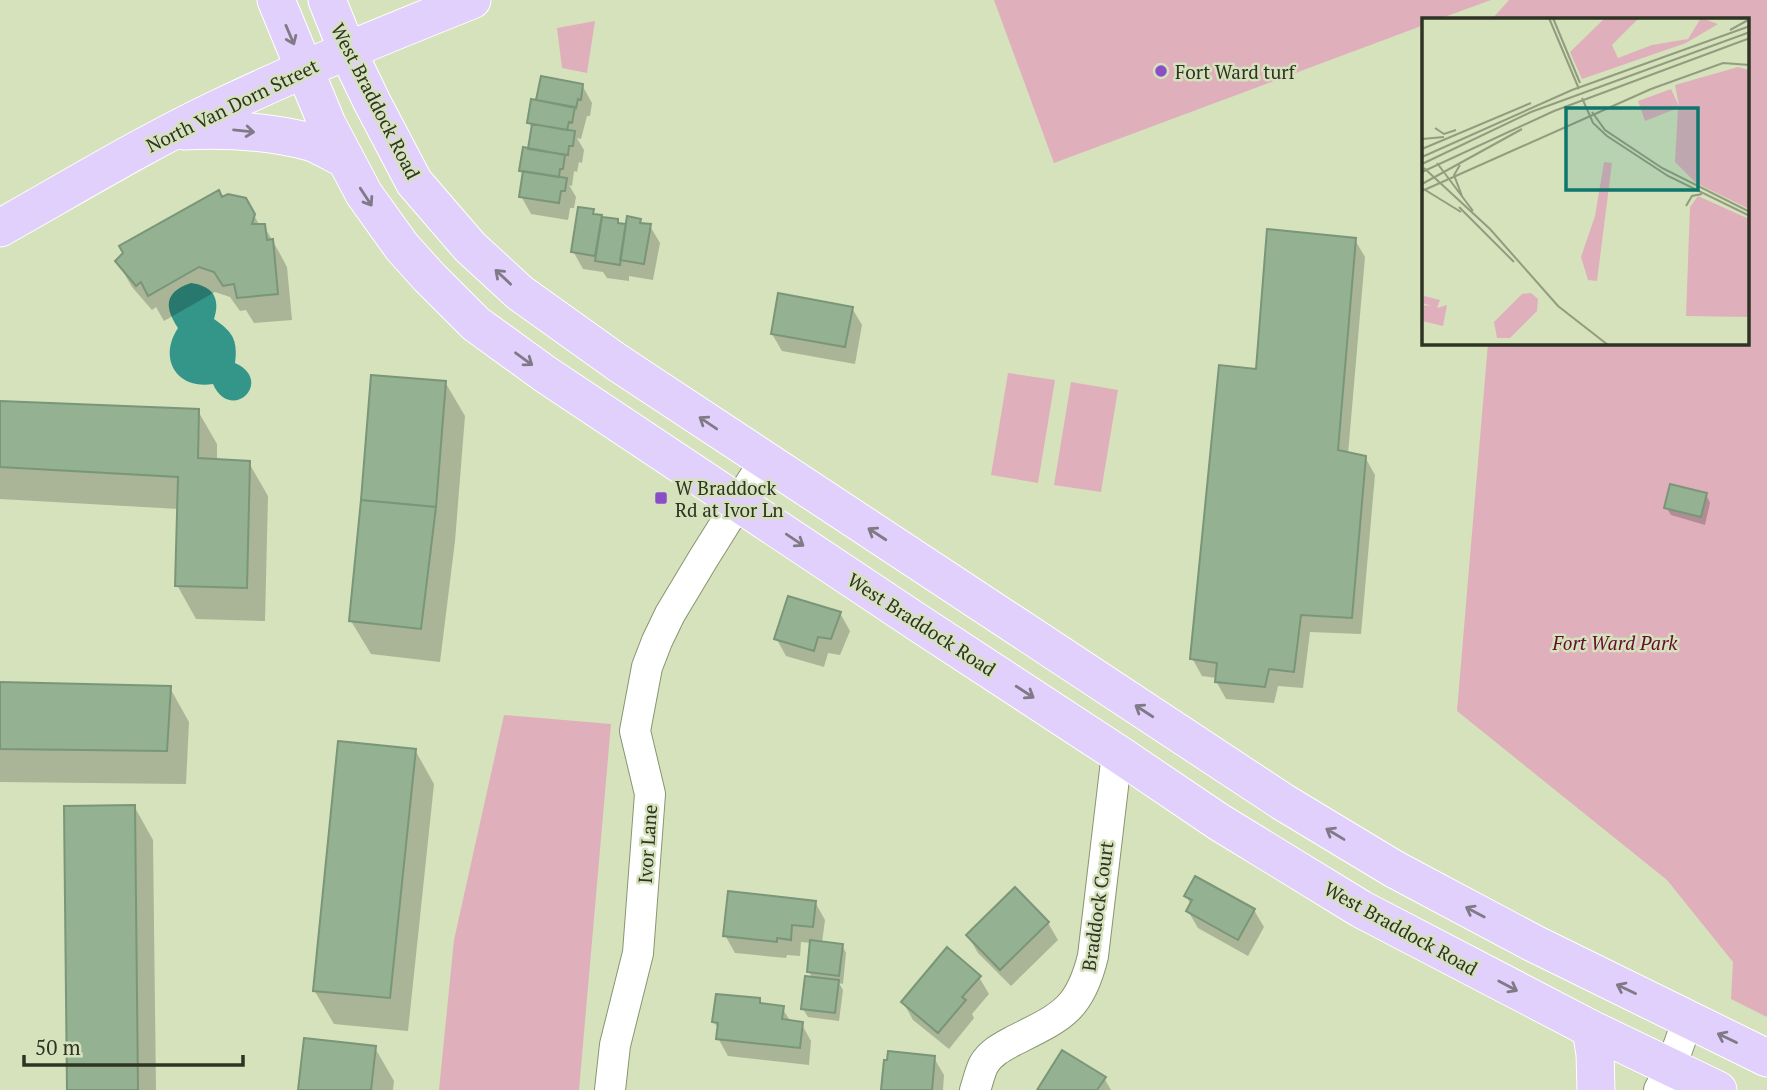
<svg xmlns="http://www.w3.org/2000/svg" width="1767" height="1090" viewBox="0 0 1767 1090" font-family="'PT Serif',serif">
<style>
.green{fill:#dfb0bb}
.water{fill:#339689}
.shadow{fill:#0003}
.building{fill:#94b192;stroke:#7a9678;stroke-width:2}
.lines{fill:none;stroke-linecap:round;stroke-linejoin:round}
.minor-casing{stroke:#889571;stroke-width:32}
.major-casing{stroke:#fff;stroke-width:39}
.minor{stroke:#fff;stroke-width:30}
.major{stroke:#e2d0fc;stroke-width:37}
.oneway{stroke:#7f7a85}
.poi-dot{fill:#884fc6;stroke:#d5e2bc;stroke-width:2.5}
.labels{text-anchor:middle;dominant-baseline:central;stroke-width:5;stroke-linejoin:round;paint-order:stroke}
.poi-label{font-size:19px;fill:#2e3324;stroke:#d5e2bc;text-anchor:start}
.street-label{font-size:19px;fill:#2e3324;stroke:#d5e2bc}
.park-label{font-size:19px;font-style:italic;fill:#650d31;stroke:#d5e2bc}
.inset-road{fill:none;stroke:#929c7f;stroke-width:2}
.view{fill:#0f766e;fill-opacity:0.15;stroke:#0f766e;stroke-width:3.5}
.inset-edge{fill:none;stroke:#2e3324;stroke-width:3.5}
</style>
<rect width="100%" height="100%" fill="#d5e2bc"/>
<path class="green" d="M 994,0 L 1491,0 L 1439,19 L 1424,19 L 1424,25 L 1054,163 Z
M 1509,0 L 1767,0 L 1767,1017 L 1731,999 L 1733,962 L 1667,880 L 1457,711 L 1488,343 L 1748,343 L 1748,19 L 1492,19 Z
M 595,21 L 587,73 L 562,68 L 557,28 Z
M 1008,373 L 1055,380 L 1038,483 L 991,475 Z
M 1071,382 L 1118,390 L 1101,492 L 1054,485 Z
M 504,715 L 611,724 L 579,1090 L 439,1090 L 454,940 Z"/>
<path class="water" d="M 191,283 C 212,286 221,297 214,319 C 233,332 238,340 235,363 C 275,381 231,424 213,384 C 176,390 158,358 178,328 C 164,307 164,292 191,283 Z"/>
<path class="shadow" d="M 582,85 L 592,103 L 590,116 L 587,116 L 581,139 L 577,138 L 584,150 L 582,163 L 579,162 L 577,172 L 574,171 L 572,186 L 569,185 L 576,197 L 574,208 L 570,208 L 568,220 L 531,214 L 521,196 L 524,177 L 521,170 L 530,151 L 533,129 L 529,123 Z
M 222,199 L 245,200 L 260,226 L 264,226 L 279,252 L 287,267 L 292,320 L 254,323 L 246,310 L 240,311 L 230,297 L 215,292 L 164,321 L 156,307 L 152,310 L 132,287 L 117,261 Z
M 593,211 L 596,216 L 617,221 L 619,224 L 627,225 L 640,220 L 643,225 L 650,226 L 660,243 L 653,280 L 629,276 L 629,281 L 607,278 L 603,272 L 583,269 L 573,251 Z
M 1355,240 L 1365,257 L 1348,454 L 1365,457 L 1375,475 L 1361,634 L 1310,632 L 1303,688 L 1278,686 L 1274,703 L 1226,699 L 1216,681 L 1217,678 L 1202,676 L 1192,658 L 1257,371 Z
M 852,308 L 862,325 L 855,364 L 782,351 L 772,334 Z
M 445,382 L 465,416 L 455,541 L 440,662 L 371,654 L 351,621 Z
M 0,402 L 198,411 L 217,444 L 217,461 L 249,463 L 268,496 L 265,621 L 196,619 L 177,585 L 179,509 L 0,499 Z
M 1706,494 L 1710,503 L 1705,525 L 1671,515 L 1666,507 Z
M 840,613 L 850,631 L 840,655 L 828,653 L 824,667 L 786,656 L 776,638 Z
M 0,683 L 170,688 L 189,722 L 186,784 L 0,782 Z
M 415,750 L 434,784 L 408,1031 L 334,1024 L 314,990 Z
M 134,806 L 153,840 L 156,1090 L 69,1090 Z
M 1186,896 L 1254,910 L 1264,927 L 1248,956 L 1198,928 L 1188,911 L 1191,905 Z
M 815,902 L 825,920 L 822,943 L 842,945 L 846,953 L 843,984 L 839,983 L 843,990 L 839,1021 L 808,1017 L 803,1009 L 813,979 L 809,972 L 812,943 L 801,942 L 800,956 L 787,955 L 786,958 L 735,953 L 725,935 Z
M 1048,923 L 1058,940 L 1011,986 L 978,953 L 968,936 Z
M 979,977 L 989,994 L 972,1014 L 974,1018 L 949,1049 L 913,1020 L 903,1002 Z
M 759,1000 L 762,1005 L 782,1008 L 791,1022 L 801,1023 L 811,1041 L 809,1065 L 728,1056 L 718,1038 L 719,1030 L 714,1022 Z
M 375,1048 L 394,1081 L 393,1090 L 300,1090 Z
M 934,1058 L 944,1075 L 943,1090 L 883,1090 Z
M 1104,1078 L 1111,1090 L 1039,1090 Z"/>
<path class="building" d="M 541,76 L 583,84 L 581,100 L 578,99 L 576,108 L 536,100 Z
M 531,99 L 575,107 L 572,123 L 569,122 L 567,130 L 527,123 Z
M 532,124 L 575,131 L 573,146 L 569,146 L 568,155 L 528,149 Z
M 523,147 L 565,155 L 563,169 L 560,169 L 559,177 L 519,171 Z
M 523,171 L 567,178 L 565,191 L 561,191 L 559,203 L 519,197 Z
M 219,190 L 222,197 L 228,194 L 246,198 L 255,214 L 252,224 L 265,224 L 267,240 L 273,239 L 278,294 L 237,298 L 234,284 L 223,286 L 214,272 L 199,267 L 148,296 L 141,282 L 136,286 L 115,261 L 123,253 L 119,246 Z
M 578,207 L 594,209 L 593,214 L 602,215 L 595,256 L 571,252 Z
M 627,216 L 641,219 L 640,223 L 651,224 L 644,264 L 620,260 Z
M 602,217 L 618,219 L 618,223 L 626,224 L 620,265 L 595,261 Z
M 1267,229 L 1356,238 L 1338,450 L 1366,456 L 1352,618 L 1301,615 L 1294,672 L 1269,669 L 1265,687 L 1215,682 L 1217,663 L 1190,659 L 1219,365 L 1256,369 Z
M 778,293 L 853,307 L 845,347 L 771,334 Z
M 371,375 L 446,381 L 436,507 L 361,500 Z
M 0,401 L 199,409 L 198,458 L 250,461 L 247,588 L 175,586 L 178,477 L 0,467 Z
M 1670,484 L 1707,493 L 1701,517 L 1664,508 Z
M 361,500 L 436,507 L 421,629 L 349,621 Z
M 788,596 L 841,612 L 831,639 L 818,637 L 814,651 L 774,639 Z
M 0,682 L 171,686 L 167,751 L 0,749 Z
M 338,741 L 416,749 L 390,998 L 313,991 Z
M 135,805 L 138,1090 L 67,1090 L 64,806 Z
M 1195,876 L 1255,909 L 1238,940 L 1186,911 L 1192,900 L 1184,896 Z
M 1015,887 L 1049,922 L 1000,970 L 966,935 Z
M 728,891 L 816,901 L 813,927 L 792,925 L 791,940 L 777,938 L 777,942 L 723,936 Z
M 810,940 L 843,944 L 839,976 L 807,972 Z
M 947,947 L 981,976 L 962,997 L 966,1000 L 938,1033 L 901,1002 Z
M 805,976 L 839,980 L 835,1013 L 801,1009 Z
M 716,994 L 760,998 L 760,1003 L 784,1006 L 782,1019 L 803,1022 L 800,1048 L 716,1039 L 718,1023 L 712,1022 Z
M 304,1038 L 376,1046 L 371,1090 L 298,1090 Z
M 1062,1050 L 1106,1077 L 1097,1090 L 1037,1090 Z
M 888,1051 L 935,1056 L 932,1090 L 881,1090 L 884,1060 L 887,1060 Z"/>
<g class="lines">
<g class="minor-casing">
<path id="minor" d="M 610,1090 L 615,1045 L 638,953 L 650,794 L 635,731 L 647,667 L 657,641 L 670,614 L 703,559 L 765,460
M 975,1090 C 978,1082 980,1071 984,1064 C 991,1052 1004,1046 1015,1040 C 1061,1017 1080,1010 1093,956 L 1117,753
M 1659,1090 L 1671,1067 L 1688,1019"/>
</g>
<g class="major-casing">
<path id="major" d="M 276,0 L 327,124 L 364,194 L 402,247 L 429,277 L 476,324 L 545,374 L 920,624 L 1117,753 L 1219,822 L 1361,909 L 1591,1029 L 1718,1090
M 327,0 L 347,50 L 372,102 L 414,182 L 470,247 L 520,293 L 618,363 L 1283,802 L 1394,869 L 1535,944 L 1767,1058
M 184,131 C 226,129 269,131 310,142 C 322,146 334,154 345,159
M 0,228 C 73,187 145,143 221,107 C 303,68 387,34 472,0
M 1591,1029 L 1595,1054 L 1596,1090"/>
</g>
<use href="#minor" class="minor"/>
<use href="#major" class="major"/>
</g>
<defs><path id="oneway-shaft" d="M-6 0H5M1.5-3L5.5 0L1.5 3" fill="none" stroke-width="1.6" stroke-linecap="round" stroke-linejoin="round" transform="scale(1.75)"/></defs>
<g class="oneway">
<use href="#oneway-shaft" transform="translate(290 35) rotate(67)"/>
<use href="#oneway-shaft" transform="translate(244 131) rotate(6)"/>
<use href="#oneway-shaft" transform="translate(366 197) rotate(57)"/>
<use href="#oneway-shaft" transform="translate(503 277) rotate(-137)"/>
<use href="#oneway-shaft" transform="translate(524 359) rotate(36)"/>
<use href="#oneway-shaft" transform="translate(708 423) rotate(-146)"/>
<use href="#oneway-shaft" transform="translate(877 534) rotate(-147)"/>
<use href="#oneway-shaft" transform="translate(795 540) rotate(34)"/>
<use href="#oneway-shaft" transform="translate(1025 692) rotate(33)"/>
<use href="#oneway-shaft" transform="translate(1144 711) rotate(-147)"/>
<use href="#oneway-shaft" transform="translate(1335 834) rotate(-149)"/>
<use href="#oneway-shaft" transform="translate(1475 912) rotate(-152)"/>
<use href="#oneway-shaft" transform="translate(1508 986) rotate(28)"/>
<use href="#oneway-shaft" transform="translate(1626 989) rotate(-154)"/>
<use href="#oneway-shaft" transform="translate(1727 1038) rotate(-154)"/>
</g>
<g class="poi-dot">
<circle cx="1161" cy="71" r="7"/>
<rect x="654" y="491" width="14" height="14" rx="3.5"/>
</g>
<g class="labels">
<g class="poi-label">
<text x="1175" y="71">Fort Ward turf</text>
<text x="675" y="487">W Braddock<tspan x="675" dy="22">Rd at Ivor Ln</tspan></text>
</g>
<g class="street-label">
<text transform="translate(376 101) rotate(63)">West Braddock Road</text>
<text transform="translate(232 105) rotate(-26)">North Van Dorn Street</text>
<text transform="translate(922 624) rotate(33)">West Braddock Road</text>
<text transform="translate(647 844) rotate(-86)">Ivor Lane</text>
<text transform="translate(1097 906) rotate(-82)">Braddock Court</text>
<text transform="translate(1401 928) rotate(29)">West Braddock Road</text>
</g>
<g class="park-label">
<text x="1615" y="642">Fort Ward Park</text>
</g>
</g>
<g transform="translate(1422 18)">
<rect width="327" height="327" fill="#d5e2bc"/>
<path d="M 183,0 L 217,0 L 190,27 L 196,40 L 230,27 L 266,21 L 279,0 L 296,6 L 264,25 L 160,61 L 148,34 ZM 316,49 L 327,52 L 327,191 L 274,165 L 253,144 L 256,90 L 223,103 L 216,83 L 249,71 L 257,88 L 253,67 ZM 182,144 L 190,145 L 175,263 L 166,262 L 159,239 L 173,198 ZM 276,178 L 327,201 L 327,299 L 264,298 L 268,189 ZM 109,275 L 116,281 L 115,293 L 88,320 L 75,320 L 72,304 L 100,276 ZM 2,278 L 18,282 L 15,290 L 25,287 L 21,308 L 0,303 L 0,287 L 10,288 L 0,285 Z" fill="#dfb0bb"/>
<path class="inset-road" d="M 127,0 L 157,71M 131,0 L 158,65M 308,12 L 328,1M 160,80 L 171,105 L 185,118 L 246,158 L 328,198M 170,94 L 183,112 L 240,150 L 328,194M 13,110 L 22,116 L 34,112M 0,121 L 22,119M 0,131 L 109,85M 0,139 L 150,72 L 328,8M 15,145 L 51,193M 0,146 L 109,94 L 328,14M 38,147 L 32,157 L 40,178M 2,150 L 68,211 L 136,288 L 186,327M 0,154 L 132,93 L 328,20M 0,166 L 100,111M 0,170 L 39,194M 0,173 L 229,71 L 301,45 L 328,47M 264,188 L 270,178 L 280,176M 37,189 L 92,244"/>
<path class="view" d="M 144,90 L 276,90 L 276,172 L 144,172 Z"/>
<rect width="327" height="327" class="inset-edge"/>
</g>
<path d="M24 1055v10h219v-10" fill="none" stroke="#2e3324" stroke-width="3.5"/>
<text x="35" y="1055" font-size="21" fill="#2e3324" stroke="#d5e2bc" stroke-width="5" paint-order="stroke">50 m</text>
</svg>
